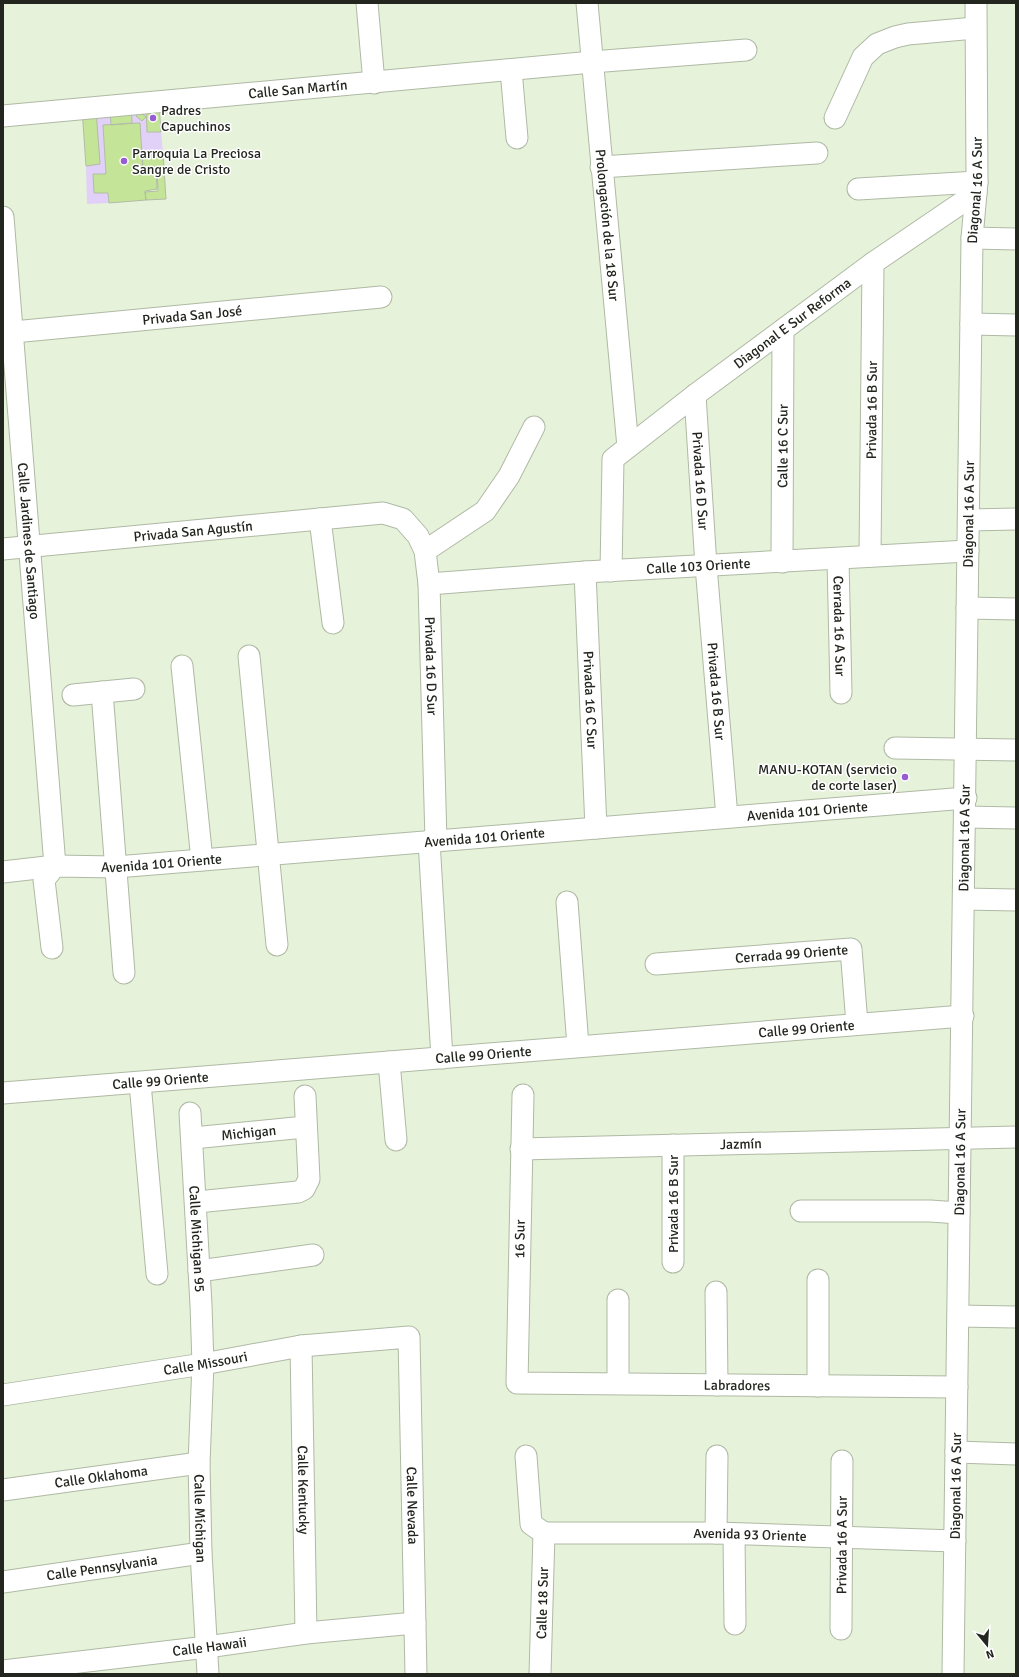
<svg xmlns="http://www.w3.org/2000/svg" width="1019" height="1677" viewBox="0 0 1019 1677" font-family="Signika,sans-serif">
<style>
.green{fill:#e1d0f7}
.building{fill:#c4e598;stroke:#b2bca6}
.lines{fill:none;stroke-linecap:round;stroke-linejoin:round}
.minor-casing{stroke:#afb9a4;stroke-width:23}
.minor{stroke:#fff;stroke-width:21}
.poi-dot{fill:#975bd2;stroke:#fff;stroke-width:1.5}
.labels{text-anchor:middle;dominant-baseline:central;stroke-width:3;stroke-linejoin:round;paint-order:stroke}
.street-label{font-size:14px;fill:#23261e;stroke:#fff}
.poi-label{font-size:14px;fill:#23261e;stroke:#fff;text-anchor:start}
</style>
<rect width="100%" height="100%" fill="#e7f2db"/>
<path class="green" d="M 131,105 L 146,105 L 147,132 L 161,132 L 163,153 L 142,154 L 140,123 L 132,123 Z
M 110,109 L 111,125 L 103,126 L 106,174 L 93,175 L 94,193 L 108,193 L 109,203 L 87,204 L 86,166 L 99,164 L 96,110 Z"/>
<path class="building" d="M 159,104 L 161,132 L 147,132 L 146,105 Z
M 131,105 L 132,123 L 111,125 L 110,109 Z
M 82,109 L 96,110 L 100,164 L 86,166 Z
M 140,112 L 146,117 L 142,121 L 136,116 Z
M 140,123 L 143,171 L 156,170 L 157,189 L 145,191 L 146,200 L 109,203 L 108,193 L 94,193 L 93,174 L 106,174 L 103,125 Z
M 163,153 L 166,199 L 146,200 L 145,192 L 158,191 L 157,167 L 143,168 L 142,154 Z"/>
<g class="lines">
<g class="minor-casing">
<g id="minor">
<path d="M 367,3 L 374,83"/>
<path id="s1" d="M 587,3 L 628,447"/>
<path d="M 511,70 L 517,138"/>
<path id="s2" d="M 3,116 L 592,62 L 746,50"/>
<path d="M 835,118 L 863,57 L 877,44 L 895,37 L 908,34 L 975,28"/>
<path d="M 601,167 L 817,153"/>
<path d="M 858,189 L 977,182"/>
<path id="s3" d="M 3,217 L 55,866"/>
<path d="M 972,238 L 1016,239"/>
<path d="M 971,324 L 1016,325"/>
<path id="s4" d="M 3,333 L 381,297"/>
<path id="s5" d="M 695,395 L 706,566 L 727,817"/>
<path d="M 320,519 L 333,623"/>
<path d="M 969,520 L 1016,519"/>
<path id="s6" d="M 3,549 L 383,513 L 403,519 L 418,536 L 425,551 L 429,584 L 436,841"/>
<path d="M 425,551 L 485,511 L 509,476 L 534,427"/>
<path id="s7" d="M 870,556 L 873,263"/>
<path id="s8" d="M 838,559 L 841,693"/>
<path id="s9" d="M 782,562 L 783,330"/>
<path id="s10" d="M 611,571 L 613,459 L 695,395 L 873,263 L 976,193"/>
<path id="s11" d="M 585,572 L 596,828"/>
<path id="s12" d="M 429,584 L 585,572 L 968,551"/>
<path d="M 967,608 L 1016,609"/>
<path d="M 249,656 L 277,945"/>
<path d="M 182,666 L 202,860"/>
<path d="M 102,692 L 124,973"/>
<path d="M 73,695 L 134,689"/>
<path d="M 895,748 L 1016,750"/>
<path d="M 965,817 L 1016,818"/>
<path d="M 429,841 L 442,1058"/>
<path id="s13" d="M 3,872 L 55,866 L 116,867 L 966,798"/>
<path d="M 964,899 L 1016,900"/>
<path d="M 567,902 L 578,1046"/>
<path d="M 52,948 L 44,880 L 55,866"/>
<path id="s14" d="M 656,964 L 851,949 L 857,1024"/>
<path d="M 389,1062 L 396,1140"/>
<path d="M 140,1083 L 157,1274"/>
<path id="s15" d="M 3,1093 L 963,1016"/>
<path id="s16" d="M 523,1095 L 517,1383 L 957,1387"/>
<path id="s17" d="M 190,1113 L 201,1305 L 203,1364 L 199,1463 L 201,1553 L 208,1674"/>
<path id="s18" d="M 193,1138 L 305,1127"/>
<path id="s19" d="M 521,1149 L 1016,1137"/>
<path d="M 197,1202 L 298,1192 L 304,1189 L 309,1179 L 305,1096"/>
<path d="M 801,1211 L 930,1211 L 959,1213"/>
<path d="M 673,1262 L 673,1145"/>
<path d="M 199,1271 L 313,1255"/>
<path d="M 818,1280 L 818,1386"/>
<path d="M 716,1292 L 717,1385"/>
<path d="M 618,1300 L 618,1383"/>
<path d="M 958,1316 L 1016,1317"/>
<path id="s20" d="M 301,1346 L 306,1633"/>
<path id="s21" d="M 3,1395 L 203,1364 L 301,1346 L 409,1337 L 416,1674"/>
<path d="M 956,1452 L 1016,1454"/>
<path d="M 526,1456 L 531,1524 L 544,1533"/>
<path id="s22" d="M 3,1490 L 199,1463"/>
<path id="s23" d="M 544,1533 L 716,1533 L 955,1541"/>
<path d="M 716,1533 L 717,1456"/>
<path d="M 734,1534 L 735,1624"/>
<path id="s24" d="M 3,1582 L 201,1553"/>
<path id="s25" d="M 841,1629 L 842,1461"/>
<path id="s26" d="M 3,1671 L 207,1647 L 306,1633 L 415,1623"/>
<path id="s27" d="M 540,1674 L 544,1533"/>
<path id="s28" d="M 953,1674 L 972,238 L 977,182 L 976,3"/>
</g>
</g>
<use href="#minor" class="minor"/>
</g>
<g class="poi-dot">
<circle cx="153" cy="118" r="4"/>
<circle cx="124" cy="161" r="4"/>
<circle cx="905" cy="777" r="4"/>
</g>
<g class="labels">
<g class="street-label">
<text stroke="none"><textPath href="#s2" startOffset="296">Calle San Martín</textPath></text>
<text stroke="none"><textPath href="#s28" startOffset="1484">Diagonal 16 A Sur</textPath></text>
<text stroke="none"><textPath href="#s1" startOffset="223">Prolongación de la 18 Sur</textPath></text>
<text stroke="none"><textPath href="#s4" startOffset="190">Privada San José</textPath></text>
<text stroke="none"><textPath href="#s10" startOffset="337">Diagonal E Sur Reforma</textPath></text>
<text stroke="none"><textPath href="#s7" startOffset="146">Privada 16 B Sur</textPath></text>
<text stroke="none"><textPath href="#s9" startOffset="116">Calle 16 C Sur</textPath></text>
<text stroke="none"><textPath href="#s5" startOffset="86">Privada 16 D Sur</textPath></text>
<text stroke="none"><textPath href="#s28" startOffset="1160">Diagonal 16 A Sur</textPath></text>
<text stroke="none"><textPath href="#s6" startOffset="191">Privada San Agustín</textPath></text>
<text stroke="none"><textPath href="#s3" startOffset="325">Calle Jardines de Santiago</textPath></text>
<text stroke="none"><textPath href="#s12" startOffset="270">Calle 103 Oriente</textPath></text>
<text stroke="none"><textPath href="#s8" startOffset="67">Cerrada 16 A Sur</textPath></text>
<text stroke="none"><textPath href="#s6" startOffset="557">Privada 16 D Sur</textPath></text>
<text stroke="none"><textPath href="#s5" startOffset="297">Privada 16 B Sur</textPath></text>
<text stroke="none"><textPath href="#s11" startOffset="128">Privada 16 C Sur</textPath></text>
<text stroke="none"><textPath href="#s13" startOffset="807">Avenida 101 Oriente</textPath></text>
<text stroke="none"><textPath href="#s13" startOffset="483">Avenida 101 Oriente</textPath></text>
<text stroke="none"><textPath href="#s28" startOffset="836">Diagonal 16 A Sur</textPath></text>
<text stroke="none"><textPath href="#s13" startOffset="159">Avenida 101 Oriente</textPath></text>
<text stroke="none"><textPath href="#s14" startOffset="136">Cerrada 99 Oriente</textPath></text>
<text stroke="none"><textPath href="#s15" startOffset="806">Calle 99 Oriente</textPath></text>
<text stroke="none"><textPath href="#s15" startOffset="482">Calle 99 Oriente</textPath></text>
<text stroke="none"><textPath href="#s15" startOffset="158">Calle 99 Oriente</textPath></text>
<text stroke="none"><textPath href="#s18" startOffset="56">Michigan</textPath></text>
<text stroke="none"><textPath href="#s19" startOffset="220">Jazmín</textPath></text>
<text stroke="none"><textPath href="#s28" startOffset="512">Diagonal 16 A Sur</textPath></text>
<text transform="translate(673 1204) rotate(-90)">Privada 16 B Sur</text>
<text stroke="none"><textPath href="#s17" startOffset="126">Calle Michigan 95</textPath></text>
<text transform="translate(520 1239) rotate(-89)">16 Sur</text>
<text stroke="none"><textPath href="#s21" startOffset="205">Calle Missouri</textPath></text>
<text stroke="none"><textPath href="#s16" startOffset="508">Labradores</textPath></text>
<text stroke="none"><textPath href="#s22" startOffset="99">Calle Oklahoma</textPath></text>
<text stroke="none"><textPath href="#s28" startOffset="188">Diagonal 16 A Sur</textPath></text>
<text stroke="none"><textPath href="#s20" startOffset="144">Calle Kentucky</textPath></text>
<text stroke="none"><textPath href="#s21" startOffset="579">Calle Nevada</textPath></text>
<text stroke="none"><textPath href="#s17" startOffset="406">Calle Míchigan</textPath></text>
<text stroke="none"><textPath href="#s23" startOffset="206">Avenida 93 Oriente</textPath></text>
<text stroke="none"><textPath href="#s25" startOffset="84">Privada 16 A Sur</textPath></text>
<text stroke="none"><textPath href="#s24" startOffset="100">Calle Pennsylvania</textPath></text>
<text stroke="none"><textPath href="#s27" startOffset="71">Calle 18 Sur</textPath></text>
<text stroke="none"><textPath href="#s26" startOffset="208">Calle Hawaii</textPath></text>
</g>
<g class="poi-label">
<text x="161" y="110">Padres<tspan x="161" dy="16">Capuchinos</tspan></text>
<text x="132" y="153">Parroquia La Preciosa<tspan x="132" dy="16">Sangre de Cristo</tspan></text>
<text x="897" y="769" text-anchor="end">MANU-KOTAN (servicio<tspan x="897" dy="16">de corte laser)</tspan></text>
</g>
</g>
<rect width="1019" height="1677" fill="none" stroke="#23261e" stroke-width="8"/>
<g transform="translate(987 1645) rotate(162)" stroke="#ffffff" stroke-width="3" paint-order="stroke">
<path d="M0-3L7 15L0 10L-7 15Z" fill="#23261e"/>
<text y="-6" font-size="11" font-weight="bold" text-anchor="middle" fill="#23261e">N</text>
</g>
</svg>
